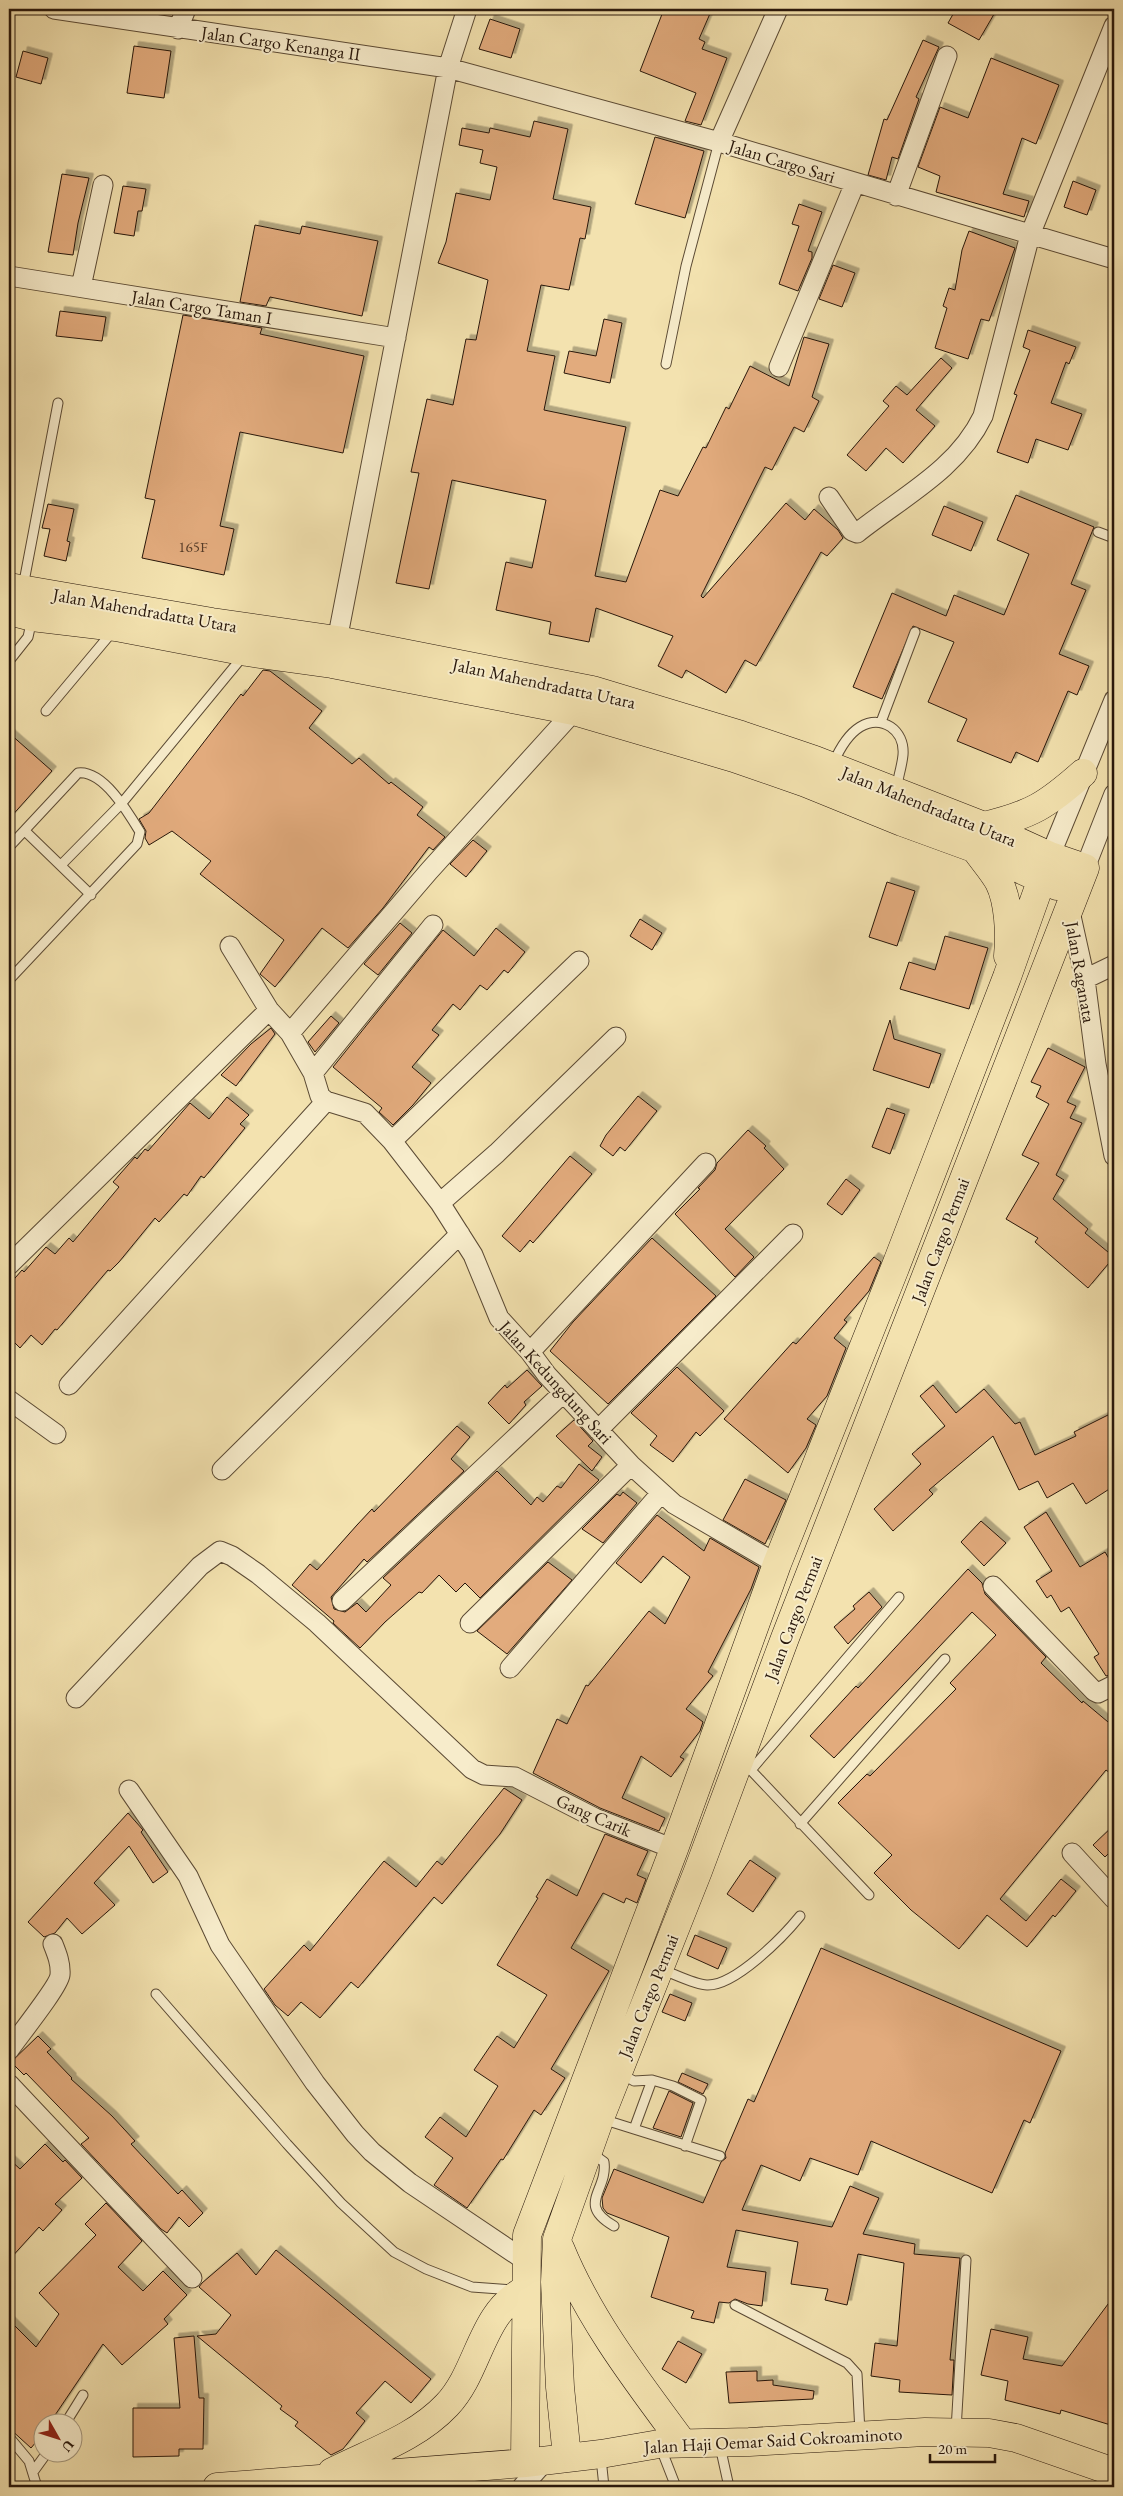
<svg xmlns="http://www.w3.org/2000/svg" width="1123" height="2496" viewBox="0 0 1123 2496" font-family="'EB Garamond',serif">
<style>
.building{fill:#e2ab7d;stroke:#28170b;filter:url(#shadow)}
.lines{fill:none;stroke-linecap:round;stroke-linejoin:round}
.service-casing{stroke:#5b4a34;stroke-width:11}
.minor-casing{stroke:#5b4a34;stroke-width:21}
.trunk-casing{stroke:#28170b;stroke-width:29}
.service{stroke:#f7eccb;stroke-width:9}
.minor{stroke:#f7eccb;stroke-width:19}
.trunk{stroke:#f3e2af;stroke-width:28}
.labels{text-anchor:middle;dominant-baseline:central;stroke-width:4;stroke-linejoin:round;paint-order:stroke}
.number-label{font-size:15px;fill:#563c28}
.street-label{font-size:18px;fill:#28170b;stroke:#f7eccb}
</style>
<defs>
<filter id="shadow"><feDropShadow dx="4.5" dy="-4.5" stdDeviation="0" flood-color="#0004"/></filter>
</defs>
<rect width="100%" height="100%" fill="#f3e2af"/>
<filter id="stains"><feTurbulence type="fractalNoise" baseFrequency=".004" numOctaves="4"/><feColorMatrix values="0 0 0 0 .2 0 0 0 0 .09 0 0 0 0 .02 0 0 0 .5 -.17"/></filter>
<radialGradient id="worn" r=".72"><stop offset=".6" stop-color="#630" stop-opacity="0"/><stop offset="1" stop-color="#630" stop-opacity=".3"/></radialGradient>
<path class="building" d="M 664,9 L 712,9 L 699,39 L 705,42 L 702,49 L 727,58 L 701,125 L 685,121 L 696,93 L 640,71 Z
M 956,9 L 997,9 L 979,40 L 948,23 Z
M 490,19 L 520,29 L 511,58 L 479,49 Z
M 923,40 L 939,47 L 916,97 L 919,99 L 898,159 L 892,157 L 886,180 L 868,175 L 884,119 L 887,120 Z
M 134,46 L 171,51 L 164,98 L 127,93 Z
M 23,51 L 48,58 L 41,84 L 16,77 Z
M 991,58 L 1059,85 L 1036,144 L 1022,138 L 1003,194 L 1029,201 L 1024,217 L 936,192 L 940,176 L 918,167 L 940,107 L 968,118 Z
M 534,121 L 568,129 L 553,199 L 591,207 L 585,239 L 580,238 L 569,290 L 541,285 L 527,351 L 555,356 L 544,410 L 626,427 L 595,576 L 626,582 L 660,490 L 678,496 L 703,447 L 706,448 L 726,407 L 729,409 L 750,366 L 789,386 L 804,337 L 829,344 L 812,397 L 819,401 L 804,432 L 794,427 L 772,470 L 765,467 L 701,596 L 703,598 L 786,503 L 805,520 L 814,509 L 838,530 L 843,538 L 827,556 L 821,552 L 756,666 L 745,660 L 726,693 L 686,670 L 682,678 L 658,666 L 673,636 L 596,608 L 589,642 L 549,634 L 551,622 L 496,610 L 506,562 L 532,568 L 546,500 L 452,480 L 429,589 L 396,583 L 419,473 L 411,472 L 427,399 L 453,405 L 466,339 L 476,340 L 488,280 L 438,263 L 446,242 L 456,193 L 490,200 L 497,167 L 480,163 L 483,150 L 459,145 L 462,128 L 489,133 L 490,128 L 530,137 Z
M 655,137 L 704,151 L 685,218 L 635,204 Z
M 62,174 L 89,178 L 78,223 L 73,255 L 48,252 Z
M 1073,181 L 1096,190 L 1087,215 L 1064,207 Z
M 123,186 L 146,189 L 142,211 L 138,211 L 134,236 L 114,233 Z
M 799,204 L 822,212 L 808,251 L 812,252 L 812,258 L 798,291 L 779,284 L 799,226 L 792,224 Z
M 255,225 L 300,234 L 302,226 L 378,241 L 362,316 L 270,297 L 266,306 L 240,302 Z
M 969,231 L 1015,248 L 989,321 L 981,319 L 968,359 L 935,348 L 947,308 L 943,306 L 949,288 L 955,290 L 962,250 Z
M 833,265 L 855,273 L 842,307 L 819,299 Z
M 60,311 L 106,317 L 102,341 L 56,336 Z
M 183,315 L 262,328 L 260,334 L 364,356 L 343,453 L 240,432 L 220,526 L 234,529 L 224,575 L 142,558 L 155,500 L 145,498 Z
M 604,319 L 622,323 L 610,383 L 564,373 L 569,351 L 596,356 Z
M 1028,330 L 1076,347 L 1069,364 L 1066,362 L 1051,403 L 1082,414 L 1068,450 L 1036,439 L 1028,463 L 997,452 L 1017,395 L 1014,394 L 1030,350 L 1023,347 Z
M 941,358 L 952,368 L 916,410 L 935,426 L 903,463 L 886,448 L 866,471 L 847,455 L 889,406 L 883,401 L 896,386 L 907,395 Z
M 1016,495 L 1094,527 L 1071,584 L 1086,590 L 1059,654 L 1089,666 L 1077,695 L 1068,691 L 1038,762 L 1016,752 L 1011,763 L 957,741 L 967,719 L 928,702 L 954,642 L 913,626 L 882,699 L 853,687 L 892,593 L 946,616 L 954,595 L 1004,615 L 1029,554 L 997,540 Z
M 48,504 L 74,509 L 67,541 L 70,542 L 66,561 L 44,556 L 50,529 L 42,528 Z
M 944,506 L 983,522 L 971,551 L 932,535 Z
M 263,670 L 270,671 L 322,711 L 309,728 L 352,764 L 359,758 L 389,784 L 391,782 L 423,807 L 417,815 L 445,837 L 433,850 L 429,847 L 383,908 L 348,948 L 322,928 L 275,987 L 260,974 L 284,940 L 200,874 L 211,861 L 172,831 L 149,845 L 145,838 L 146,831 L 139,819 L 149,813 L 241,694 L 243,696 Z
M 9,733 L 52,771 L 9,819 Z
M 473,840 L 487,851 L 466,877 L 450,864 Z
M 887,882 L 915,891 L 897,946 L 869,937 Z
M 640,919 L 662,933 L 652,950 L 630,936 Z
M 400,923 L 412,933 L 378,975 L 364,964 Z
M 496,928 L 525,952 L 508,973 L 504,970 L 487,990 L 480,985 L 460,1010 L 453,1004 L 432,1030 L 439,1035 L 412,1067 L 431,1083 L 413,1105 L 393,1125 L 379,1112 L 382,1108 L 333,1067 L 443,930 L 474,956 Z
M 945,936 L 988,948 L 969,1009 L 900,989 L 909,962 L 935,970 Z
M 331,1016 L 339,1023 L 315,1052 L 308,1042 Z
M 890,1020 L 894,1039 L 941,1054 L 929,1088 L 873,1070 Z
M 271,1028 L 275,1034 L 236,1086 L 221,1075 L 251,1044 Z
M 1048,1048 L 1085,1067 L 1067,1102 L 1076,1106 L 1070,1118 L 1082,1123 L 1056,1175 L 1064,1180 L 1053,1199 L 1088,1229 L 1085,1233 L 1114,1257 L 1088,1288 L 1035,1242 L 1038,1238 L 1006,1219 L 1039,1163 L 1022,1155 L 1049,1104 L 1036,1097 L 1041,1086 L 1031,1082 Z
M 638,1096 L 657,1111 L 625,1151 L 620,1147 L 613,1156 L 600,1146 L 606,1135 Z
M 227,1097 L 249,1115 L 240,1124 L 245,1128 L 204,1178 L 201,1176 L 187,1196 L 184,1194 L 159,1222 L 155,1218 L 119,1262 L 110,1271 L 108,1270 L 57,1330 L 55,1329 L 42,1345 L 31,1335 L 20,1348 L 9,1337 L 9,1285 L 22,1270 L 24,1272 L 46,1247 L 55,1254 L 69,1238 L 73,1242 L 119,1187 L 113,1182 L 135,1157 L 137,1159 L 145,1149 L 148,1151 L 190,1103 L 209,1119 Z
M 887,1108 L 905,1114 L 890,1154 L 872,1147 Z
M 748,1130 L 766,1146 L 764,1148 L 784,1169 L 725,1229 L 754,1257 L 735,1277 L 675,1214 L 700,1189 L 698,1188 L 715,1170 L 717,1163 Z
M 570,1156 L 592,1174 L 533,1243 L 530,1240 L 520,1252 L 502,1236 Z
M 846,1179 L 860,1190 L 842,1215 L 827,1204 Z
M 652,1238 L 716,1296 L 608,1404 L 550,1351 L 573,1322 Z
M 874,1257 L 881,1262 L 869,1291 L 844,1320 L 847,1322 L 834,1338 L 846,1348 L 827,1396 L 807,1419 L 816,1425 L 806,1448 L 788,1473 L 724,1419 L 793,1342 L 796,1344 Z
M 677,1367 L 724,1411 L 700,1436 L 696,1432 L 673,1462 L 650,1445 L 657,1436 L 631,1413 Z
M 527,1370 L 542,1386 L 524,1402 L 526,1405 L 509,1424 L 488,1403 L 505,1385 L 507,1388 Z
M 933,1385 L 956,1413 L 984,1389 L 1015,1424 L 1020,1422 L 1035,1455 L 1076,1436 L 1074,1432 L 1110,1414 L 1114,1424 L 1114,1486 L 1086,1504 L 1073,1483 L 1047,1498 L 1038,1481 L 1019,1490 L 993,1436 L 929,1490 L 933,1494 L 893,1531 L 874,1509 L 921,1464 L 912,1454 L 945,1426 L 920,1396 Z
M 574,1420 L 593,1441 L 588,1446 L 602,1457 L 592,1471 L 556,1436 Z
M 457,1426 L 470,1437 L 451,1459 L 464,1471 L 367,1562 L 364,1559 L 331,1597 L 334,1609 L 345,1612 L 357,1603 L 366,1612 L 391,1585 L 383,1578 L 497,1471 L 531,1505 L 537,1497 L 543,1502 L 557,1486 L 561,1488 L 579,1464 L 599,1480 L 480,1598 L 465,1583 L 456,1592 L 439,1575 L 422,1593 L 419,1592 L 385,1622 L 360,1648 L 333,1623 L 334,1621 L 292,1585 L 310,1564 L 317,1570 L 357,1525 L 372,1509 L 374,1512 Z
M 745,1479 L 786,1500 L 765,1544 L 723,1520 Z
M 623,1492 L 637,1503 L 603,1543 L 582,1529 L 617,1494 L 620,1496 Z
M 1046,1512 L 1080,1567 L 1105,1552 L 1114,1567 L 1114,1674 L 1106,1676 L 1094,1657 L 1099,1654 L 1069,1607 L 1061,1612 L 1051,1595 L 1047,1598 L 1036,1581 L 1052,1571 L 1024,1527 Z
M 657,1515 L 704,1551 L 710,1538 L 759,1567 L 751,1589 L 708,1672 L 713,1676 L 686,1709 L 703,1722 L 700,1731 L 680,1757 L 684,1759 L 671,1777 L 641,1756 L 622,1798 L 665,1818 L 659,1831 L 600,1808 L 533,1773 L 557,1719 L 567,1724 L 586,1685 L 588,1686 L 649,1611 L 665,1624 L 690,1577 L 663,1556 L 641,1583 L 616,1563 Z
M 981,1521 L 1006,1543 L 984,1566 L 961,1542 Z
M 548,1562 L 572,1580 L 507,1654 L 477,1631 Z
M 968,1569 L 982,1583 L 985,1594 L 1046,1657 L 1041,1663 L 1082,1703 L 1083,1701 L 1114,1727 L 1114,1776 L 1106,1770 L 1000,1899 L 1026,1921 L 1061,1879 L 1076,1891 L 1055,1917 L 1053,1915 L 1027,1947 L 987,1915 L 959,1949 L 911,1910 L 874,1873 L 892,1855 L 838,1803 L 867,1774 L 870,1776 L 956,1689 L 950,1683 L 996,1635 L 972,1612 L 834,1758 L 810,1736 L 856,1686 L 858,1688 Z
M 869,1592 L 882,1607 L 848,1644 L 834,1627 L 855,1609 L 853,1606 Z
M 504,1788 L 522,1800 L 500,1834 L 442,1904 L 434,1897 L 358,1988 L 351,1982 L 320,2018 L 301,2002 L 288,2016 L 275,2005 L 264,1989 L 304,1945 L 310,1951 L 384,1861 L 416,1887 L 437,1861 L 442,1865 Z
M 128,1813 L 143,1830 L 141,1832 L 168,1872 L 153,1883 L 129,1846 L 94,1883 L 115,1905 L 82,1934 L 67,1918 L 55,1933 L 44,1937 L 28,1922 Z
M 1114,1825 L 1114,1848 L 1105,1857 L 1093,1845 Z
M 605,1834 L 648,1851 L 637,1875 L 646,1879 L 637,1903 L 626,1898 L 624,1903 L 603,1893 L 571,1948 L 609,1971 L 551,2069 L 565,2078 L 541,2115 L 534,2110 L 503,2160 L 501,2159 L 467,2208 L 434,2185 L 453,2158 L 425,2137 L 440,2117 L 466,2137 L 498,2086 L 474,2070 L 497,2036 L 514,2048 L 547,1995 L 497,1965 L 538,1898 L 536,1897 L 547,1879 L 577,1896 Z
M 750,1860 L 776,1878 L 753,1912 L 727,1894 Z
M 695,1935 L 727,1948 L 718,1969 L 687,1955 Z
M 821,1948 L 1061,2051 L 1030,2123 L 1024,2120 L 992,2193 L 871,2141 L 858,2175 L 810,2158 L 800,2181 L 761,2165 L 742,2210 L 832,2227 L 850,2186 L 879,2198 L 863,2234 L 915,2244 L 914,2254 L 960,2258 L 950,2360 L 954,2360 L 952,2395 L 899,2392 L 900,2380 L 871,2376 L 875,2343 L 897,2346 L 904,2263 L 858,2254 L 847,2305 L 825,2300 L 828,2289 L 791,2284 L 798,2242 L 736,2230 L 727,2267 L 766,2272 L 762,2306 L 748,2304 L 735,2299 L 729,2303 L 719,2302 L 714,2323 L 691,2318 L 694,2311 L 651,2297 L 669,2237 L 607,2213 L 603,2208 L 602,2198 L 614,2169 L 703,2203 L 721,2162 L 726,2158 L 725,2153 L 748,2099 L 754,2102 Z
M 670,1994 L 692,2003 L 685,2021 L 662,2012 Z
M 38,2036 L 51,2049 L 47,2052 L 72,2078 L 71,2079 L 112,2116 L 135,2141 L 131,2144 L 178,2194 L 182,2190 L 203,2213 L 189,2227 L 179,2217 L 167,2233 L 161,2229 L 81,2144 L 89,2138 L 26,2073 L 24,2075 L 11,2062 Z
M 682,2073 L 708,2084 L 703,2094 L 678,2082 Z
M 669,2091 L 693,2103 L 681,2137 L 653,2128 Z
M 45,2144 L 63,2162 L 65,2160 L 82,2178 L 55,2204 L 62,2210 L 43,2231 L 39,2227 L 9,2260 L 9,2159 L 20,2169 Z
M 106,2203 L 142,2241 L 118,2267 L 143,2291 L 163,2271 L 187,2295 L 164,2319 L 168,2324 L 122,2365 L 103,2344 L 49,2424 L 42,2424 L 42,2435 L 31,2448 L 9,2428 L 9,2320 L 36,2347 L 59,2314 L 39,2293 L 96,2235 L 85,2224 Z
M 276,2250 L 431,2379 L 411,2403 L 385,2381 L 356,2413 L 365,2421 L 343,2449 L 331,2455 L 295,2426 L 298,2422 L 280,2409 L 282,2406 L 197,2336 L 216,2334 L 231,2315 L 199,2287 L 202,2283 L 237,2253 L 256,2275 Z
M 1114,2296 L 1114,2426 L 1061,2410 L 1060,2414 L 1005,2400 L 1008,2381 L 981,2375 L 991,2329 L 1028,2337 L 1023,2359 L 1062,2366 Z
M 194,2336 L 199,2398 L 204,2398 L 203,2449 L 179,2449 L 179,2456 L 133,2457 L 133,2408 L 180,2408 L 174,2338 Z
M 678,2341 L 702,2354 L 686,2383 L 662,2369 Z
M 757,2371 L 757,2381 L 773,2380 L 773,2385 L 814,2391 L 813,2399 L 729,2403 L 726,2372 Z"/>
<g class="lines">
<g class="service-casing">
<path id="service" d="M 666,364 L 686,266 L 719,142
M 1098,532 L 1114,538
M 23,587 L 58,403
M 9,661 L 28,637 L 32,619
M 46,711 L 113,631
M 881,722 L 915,632
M 833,764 C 839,750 847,735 860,727 C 882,714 905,730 903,755 C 902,766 898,778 896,789
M 25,831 L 91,895
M 9,847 L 78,773 C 103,770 128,812 140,832 L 137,844 L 9,980
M 61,865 L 122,803 L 244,655
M 747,1766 L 869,1895
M 751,1770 L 899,1597
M 800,1824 L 945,1659
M 663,1970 C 674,1974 696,1985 707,1985 C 735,1986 783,1937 800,1916
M 156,1994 L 287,2144 L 341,2203 L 394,2252 L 426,2269 L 472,2287 L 513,2290
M 621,2074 L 634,2081 L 652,2080 L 634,2129
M 652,2080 L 673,2086 L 701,2100 L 685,2146
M 602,2119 L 720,2156
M 590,2152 L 604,2162 C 608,2191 576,2204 614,2226
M 735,2305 L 847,2363 L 857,2374 L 860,2433
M 65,2424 L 83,2395
M 956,2430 L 966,2260
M 9,2437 L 29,2461 L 37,2487
M 660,2446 L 676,2487
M 720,2446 L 729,2487
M 601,2458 L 604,2487
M 33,2472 L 46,2454"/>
</g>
<g class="minor-casing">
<path id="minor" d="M 54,9 L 448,68 L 719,142 L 1114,259
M 178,29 L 186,9
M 719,142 L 778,9
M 896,196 L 947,56
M 9,276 L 396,338
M 81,287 L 103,185
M 779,367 L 855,183
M 829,497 L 852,531 L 857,533 C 902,497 957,470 983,416 L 1030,235 L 1114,26
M 335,651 L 448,68 L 467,9
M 1050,856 L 1114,700
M 1085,868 L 1114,794
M 1069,907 L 1085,979 L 1096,1064 L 1114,1156
M 230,946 L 269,1010 L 290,1033 L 313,1073 L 320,1096 L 326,1101 L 365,1113 L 392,1141 L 440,1203 L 473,1255 L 499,1318 L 530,1352 L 547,1375 L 631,1465 L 674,1504 L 777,1564
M 1085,979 L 1114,965
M 290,1033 L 429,871 L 574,711
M 313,1073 L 433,925
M 392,1141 L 579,961
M 440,1203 L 497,1153 L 616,1037
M 9,1265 L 269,1010
M 530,1352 L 706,1163
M 69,1385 L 326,1101
M 9,1400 L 56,1434
M 598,1430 L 793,1234
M 222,1470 L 460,1234
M 993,1586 L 1094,1691 L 1098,1693 L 1114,1685
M 342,1601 L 563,1393
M 470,1623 L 631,1465
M 510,1668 L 661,1493
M 76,1698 L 200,1566 L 220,1551 L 232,1556 L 258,1574 L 317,1623 L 472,1769 L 484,1775 L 515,1777 L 595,1818 L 674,1849
M 129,1790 L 188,1876 L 220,1945 L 315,2083 L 355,2134 L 372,2152 L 410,2183 L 526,2261
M 1072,1853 L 1114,1899
M 9,2050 C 18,2037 59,1986 60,1975 C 61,1964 57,1954 53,1944
M 9,2084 L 192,2278
M 522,2487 L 546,2460"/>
</g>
<g class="trunk-casing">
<path id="trunk" d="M 9,587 L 212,622 L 337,640 L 592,690 L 741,735 L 815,760 L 984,826 L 1050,856 L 1085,868 L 785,1638 L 698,1871 L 600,2118 L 557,2239 L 555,2282 L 560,2387 L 567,2457
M 9,611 L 32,617 L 116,627 L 247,652 L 332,664 L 574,711 L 734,758 L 806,783 L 902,822 L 976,849 L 1057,886
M 984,826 C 1031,815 1047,805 1083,773
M 976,850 C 983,860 993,871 999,882 C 1009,902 1010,934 1008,956
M 560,2248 C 589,2319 636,2380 682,2442
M 525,2463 L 527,2235 L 674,1849 L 777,1564 L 895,1268 L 1007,977 L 1050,856
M 332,2472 C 371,2452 416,2438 447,2405 C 480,2370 480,2313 525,2290
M 217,2487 L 525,2463 L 601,2454 L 659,2444 L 749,2442 L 925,2432 L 989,2433 L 1016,2438 L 1114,2472"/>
</g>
<use href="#service" class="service"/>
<use href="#minor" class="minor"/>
<use href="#trunk" class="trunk"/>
</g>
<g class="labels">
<g class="number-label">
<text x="193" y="546">165F</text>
</g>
<g class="street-label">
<text transform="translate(281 43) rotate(8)">Jalan Cargo Kenanga II</text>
<text transform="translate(782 161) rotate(17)">Jalan Cargo Sari</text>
<text transform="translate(202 307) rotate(9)">Jalan Cargo Taman I</text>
<text transform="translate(145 610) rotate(10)">Jalan Mahendradatta Utara</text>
<text transform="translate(544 683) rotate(12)">Jalan Mahendradatta Utara</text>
<text transform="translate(929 806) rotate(22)">Jalan Mahendradatta Utara</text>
<text transform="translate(1081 972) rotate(80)">Jalan Raganata</text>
<text transform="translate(940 1240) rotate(-69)">Jalan Cargo Permai</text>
<text transform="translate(556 1382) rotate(48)">Jalan Kedungdung Sari</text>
<text transform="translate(793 1618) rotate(-69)">Jalan Cargo Permai</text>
<text transform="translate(594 1815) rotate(24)">Gang Carik</text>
<text transform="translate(648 1996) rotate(-68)">Jalan Cargo Permai</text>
<text transform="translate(773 2440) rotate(-3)">Jalan Haji Oemar Said Cokroaminoto</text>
</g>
</g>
<rect width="1123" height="2496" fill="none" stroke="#f3e2af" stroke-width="30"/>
<rect x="10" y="10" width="1103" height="2476" fill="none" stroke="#28170b" stroke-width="2.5"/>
<rect x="15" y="15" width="1093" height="2466" fill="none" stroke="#28170b"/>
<g transform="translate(58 2438) rotate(129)"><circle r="24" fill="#f7eccb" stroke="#a4977e"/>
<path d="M0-4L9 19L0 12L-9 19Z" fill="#8f2418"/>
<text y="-8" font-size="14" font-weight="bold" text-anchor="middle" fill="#28170b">U</text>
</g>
<path d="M930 2454v8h65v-8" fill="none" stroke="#28170b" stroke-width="2.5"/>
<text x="938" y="2454" font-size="15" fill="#28170b" stroke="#f7eccb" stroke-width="4" paint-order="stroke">20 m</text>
<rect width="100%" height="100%" filter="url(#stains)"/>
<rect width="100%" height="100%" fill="url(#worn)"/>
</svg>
